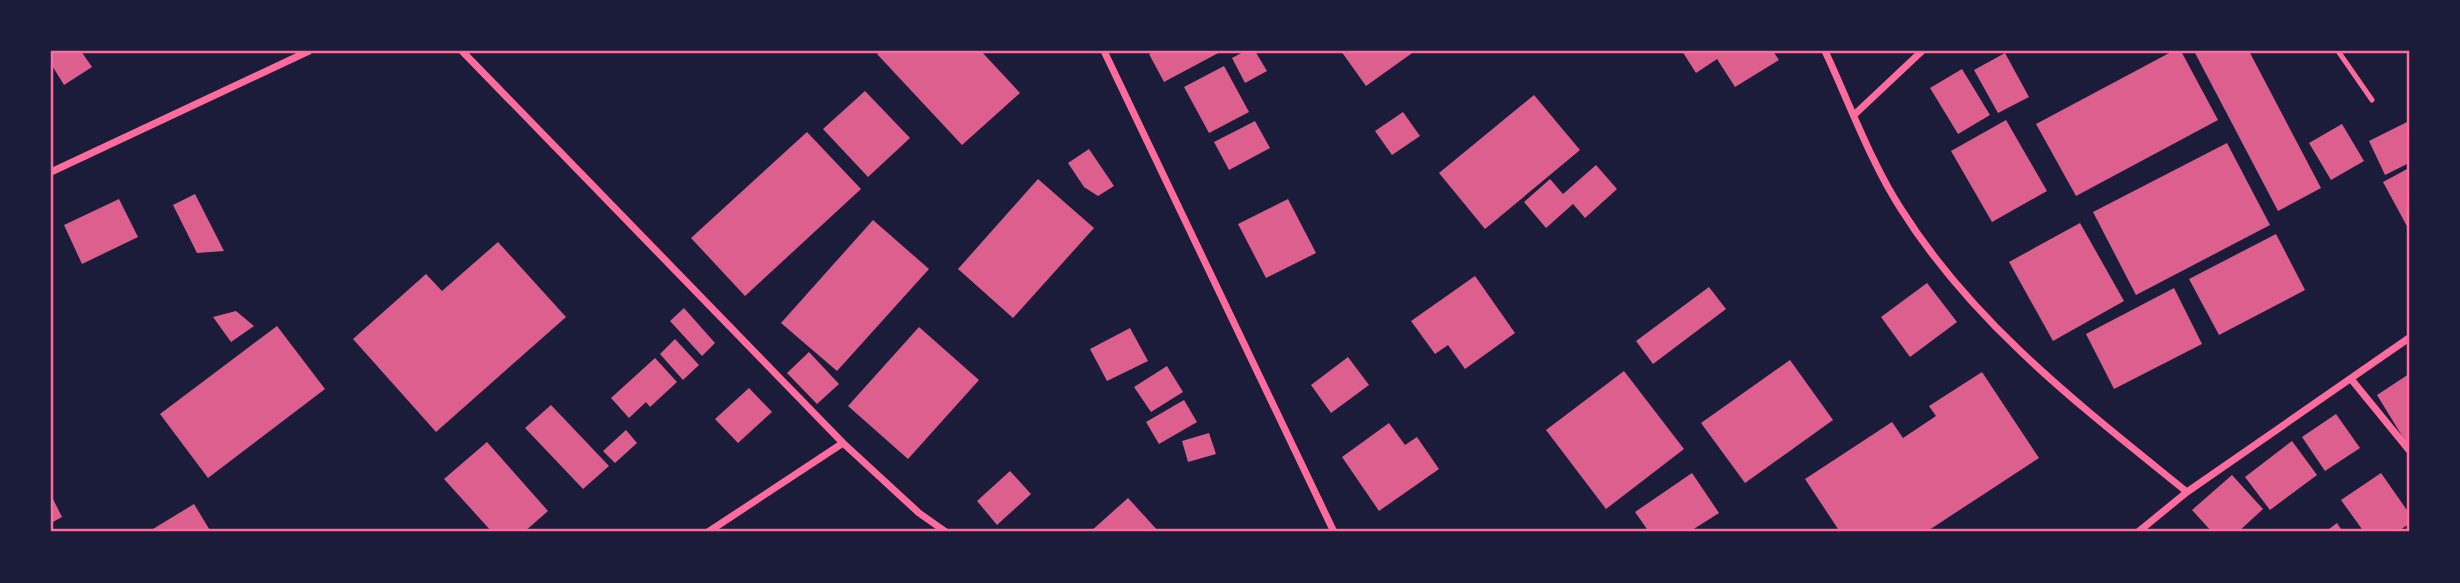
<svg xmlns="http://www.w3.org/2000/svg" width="2460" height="583" viewBox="0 0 2460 583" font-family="Helvetica,sans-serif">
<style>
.building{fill:#dd5f8e}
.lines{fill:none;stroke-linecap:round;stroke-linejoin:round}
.service{stroke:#ff6b9d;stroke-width:5}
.minor{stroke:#ff6b9d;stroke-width:7}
.neatline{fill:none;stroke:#ff6b9d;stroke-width:2.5}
</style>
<rect width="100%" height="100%" fill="#1b1b3a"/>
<path class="building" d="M 51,51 L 81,51 L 92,67 L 64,85 L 51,64 Z
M 881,51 L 981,51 L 1020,93 L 962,145 L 877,54 Z
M 1156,51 L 1222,51 L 1164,82 L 1149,54 Z
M 1245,51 L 1255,51 L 1267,71 L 1245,83 L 1232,58 Z
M 1341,51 L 1415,51 L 1366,86 Z
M 1682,51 L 1773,51 L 1779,60 L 1735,87 L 1717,59 L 1696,73 Z
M 2173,51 L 2181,51 L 2218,120 L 2076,196 L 2036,124 Z
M 2194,51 L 2249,51 L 2321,188 L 2278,211 Z
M 2005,53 L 2029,97 L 1998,113 L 1974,70 Z
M 1224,66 L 1249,112 L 1209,133 L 1184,87 Z
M 1962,69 L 1990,115 L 1958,134 L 1930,88 Z
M 865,91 L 910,138 L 868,177 L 823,129 Z
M 1534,95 L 1580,150 L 1485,229 L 1439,173 Z
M 1403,112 L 1420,136 L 1392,155 L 1375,131 Z
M 2006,120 L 2047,191 L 1992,222 L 1951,151 Z
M 1255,121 L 1270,148 L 1229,170 L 1214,142 Z
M 2409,121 L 2409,163 L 2385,175 L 2369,141 Z
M 2342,124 L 2364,161 L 2331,180 L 2309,143 Z
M 807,132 L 861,189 L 745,296 L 691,238 Z
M 2227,143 L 2270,225 L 2136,295 L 2093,212 Z
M 1089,149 L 1114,186 L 1098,196 L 1084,187 L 1068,163 Z
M 1596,165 L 1617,189 L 1585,218 L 1573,204 L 1546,228 L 1524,202 L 1550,179 L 1563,194 Z
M 2409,168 L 2409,230 L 2383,182 Z
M 1038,179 L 1094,228 L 1013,318 L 958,269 Z
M 195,194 L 224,251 L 197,253 L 173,205 Z
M 119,199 L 138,237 L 82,264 L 64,225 Z
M 1288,199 L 1316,253 L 1266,278 L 1238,224 Z
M 873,220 L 929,269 L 837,371 L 781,323 Z
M 2080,223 L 2124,301 L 2053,341 L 2009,262 Z
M 2276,234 L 2305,290 L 2219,335 L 2189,279 Z
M 498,242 L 566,317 L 436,432 L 353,339 L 426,274 L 442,291 Z
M 1475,276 L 1515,333 L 1465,369 L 1448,345 L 1435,354 L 1411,321 Z
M 1927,283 L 1957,322 L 1910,357 L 1881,317 Z
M 1709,287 L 1726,309 L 1653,364 L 1636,341 Z
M 2174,288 L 2202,344 L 2114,389 L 2086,334 Z
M 684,308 L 715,343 L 702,356 L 670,321 Z
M 236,311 L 254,326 L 231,342 L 213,317 Z
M 277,326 L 325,389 L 208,478 L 160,414 Z
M 919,327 L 979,380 L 908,459 L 848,406 Z
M 1130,328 L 1148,361 L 1107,381 L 1090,349 Z
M 675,339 L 699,365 L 683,380 L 660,354 Z
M 809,352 L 839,384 L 817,404 L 787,373 Z
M 1348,357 L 1369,385 L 1331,413 L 1311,385 Z
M 655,358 L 677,382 L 650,407 L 646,402 L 629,418 L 611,398 Z
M 1790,360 L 1833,420 L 1745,483 L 1701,423 Z
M 1167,366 L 1183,392 L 1151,412 L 1134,387 Z
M 1624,371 L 1684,449 L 1606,509 L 1546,430 Z
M 1982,372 L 2039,458 L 1926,532 L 1840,532 L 1805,479 L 1892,422 L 1903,438 L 1936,416 L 1929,406 Z
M 2409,374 L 2409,442 L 2407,444 L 2377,395 Z
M 749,388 L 772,412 L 738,443 L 715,419 Z
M 1184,400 L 1197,422 L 1159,444 L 1146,422 Z
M 551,405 L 609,466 L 583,489 L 525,428 Z
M 2336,414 L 2360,448 L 2325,471 L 2302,437 Z
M 1389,423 L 1405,445 L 1417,437 L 1439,469 L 1379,511 L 1342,457 Z
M 626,430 L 637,443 L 615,463 L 603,451 Z
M 1209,433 L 1216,454 L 1188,462 L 1182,441 Z
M 2292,441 L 2317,475 L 2270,510 L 2245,477 Z
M 487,442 L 548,511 L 524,532 L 492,532 L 444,479 Z
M 1010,471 L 1031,494 L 997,525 L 977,501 Z
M 1692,473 L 1719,513 L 1689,532 L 1649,532 L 1635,512 Z
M 2381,473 L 2409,513 L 2409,524 L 2397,532 L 2364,532 L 2341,500 Z
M 2232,475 L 2263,509 L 2238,532 L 2212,532 L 2192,510 Z
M 51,495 L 62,517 L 51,523 Z
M 1128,498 L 1159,532 L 1090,532 Z
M 194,504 L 211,532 L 148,532 Z
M 2337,523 L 2343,532 L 2325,532 Z"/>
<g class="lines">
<path class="service" d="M 2338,51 L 2372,100"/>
<path class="minor" d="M 462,51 L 843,443 L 919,513 L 946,532
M 1104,51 L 1334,532
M 1825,51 C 1848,100 1872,165 1901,209 C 1974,325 2082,407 2187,492
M 1854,115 L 1922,51
M 51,172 L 309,51
M 2351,379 L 2409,450
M 708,532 L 843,443
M 2138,532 L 2187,492 L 2409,338"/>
</g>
<rect width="2460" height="583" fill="none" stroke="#1b1b3a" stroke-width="105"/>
<rect x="52" y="52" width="2356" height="478" class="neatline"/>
</svg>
